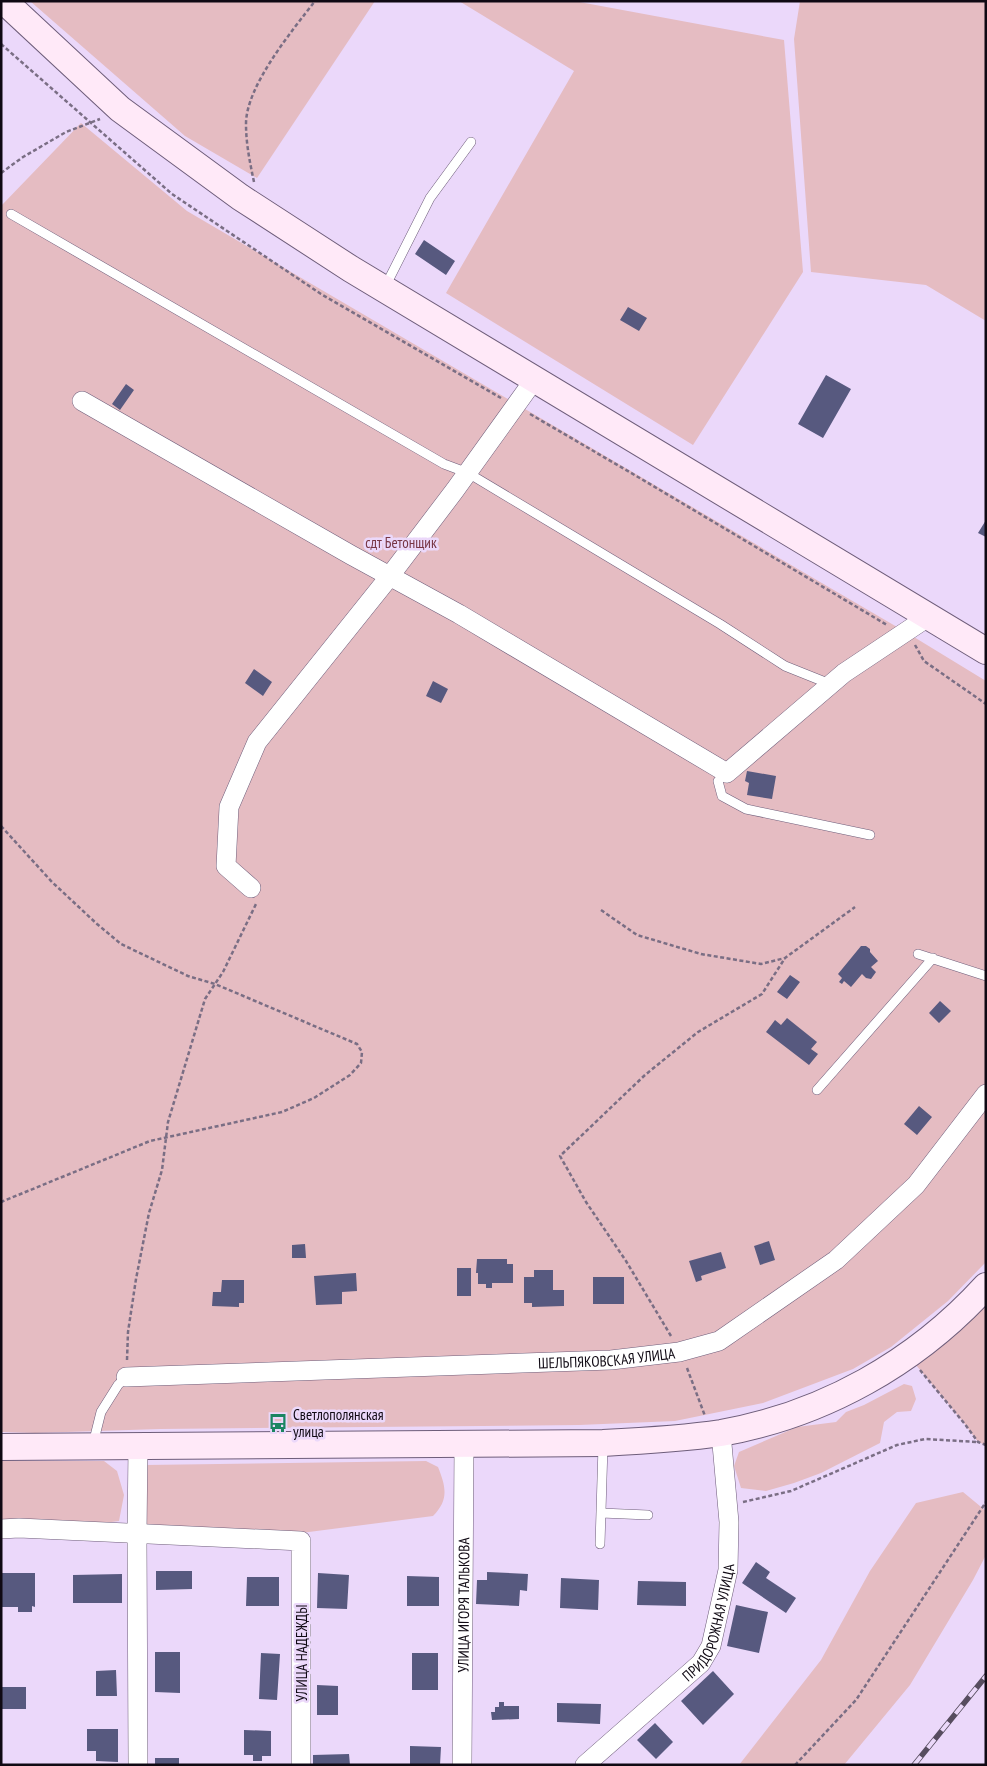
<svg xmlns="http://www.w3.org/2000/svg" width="987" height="1766" viewBox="0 0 987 1766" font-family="'PT Sans Narrow',sans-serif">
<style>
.green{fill:#e5bcc2}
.building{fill:#57597f}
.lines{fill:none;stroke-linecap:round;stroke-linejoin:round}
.lane-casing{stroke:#6e5d7a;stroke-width:10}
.street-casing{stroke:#6e5d7a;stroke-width:20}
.secondary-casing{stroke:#6e5d7a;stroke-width:28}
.path{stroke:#7a6e84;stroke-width:2.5;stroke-dasharray:4 2.5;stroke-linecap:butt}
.lane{stroke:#fff;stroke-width:9}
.street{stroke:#fff;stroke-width:19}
.secondary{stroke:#ffe9f8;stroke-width:26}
.rail-casing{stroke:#574d5f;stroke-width:5.5}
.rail{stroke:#ebd8fa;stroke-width:4;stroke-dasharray:11;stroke-linecap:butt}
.labels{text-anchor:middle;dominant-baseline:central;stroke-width:5;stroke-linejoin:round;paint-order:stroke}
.park-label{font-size:15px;fill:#773644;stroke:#ebd8fa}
.street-label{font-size:15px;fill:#0f0913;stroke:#ebd8fa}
.poi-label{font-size:15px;fill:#0f0913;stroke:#ebd8fa;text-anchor:start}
</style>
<rect width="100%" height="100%" fill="#ebd8fa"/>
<path class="green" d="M 30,1 L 375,1 L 257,178 L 185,136 Z
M 459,1 L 574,1 L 784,40 L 803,272 L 693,445 L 446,293 L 574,71 Z
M 800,1 L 986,1 L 986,321 L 926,285 L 811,272 L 794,39 Z
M 81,123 L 187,211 L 909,634 L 986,681 L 986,1262 L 948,1301 L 891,1347 L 853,1369 L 763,1403 L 675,1421 L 579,1425 L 160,1429 L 35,1433 L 1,1432 L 1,206 Z
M 986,1303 L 986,1445 L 978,1442 L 964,1423 L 916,1365 L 964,1327 Z
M 904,1384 L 912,1386 L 916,1399 L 911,1411 L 897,1412 L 884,1422 L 880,1443 L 821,1473 L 794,1483 L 766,1491 L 741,1488 L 734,1466 L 739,1452 L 797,1427 L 836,1422 L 846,1412 L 864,1405 Z
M 1,1461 L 104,1461 L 117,1471 L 124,1495 L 119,1521 L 97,1524 L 1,1523 Z
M 426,1461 L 438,1467 C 446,1487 449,1500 433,1516 L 301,1533 L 148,1528 L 144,1512 L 145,1465 Z
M 963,1492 L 986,1511 L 986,1555 L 973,1580 L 910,1685 L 844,1765 L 739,1765 L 821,1660 L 870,1571 L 916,1503 Z"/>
<path class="building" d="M 424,240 L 455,261 L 446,275 L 415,254 Z
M 628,307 L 647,318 L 639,331 L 620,320 Z
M 826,375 L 851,389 L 823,438 L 798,424 Z
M 126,384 L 134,390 L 120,410 L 112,404 Z
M 986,520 L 986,537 L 978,533 Z
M 254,669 L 272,682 L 263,696 L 245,683 Z
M 433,681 L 448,689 L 441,703 L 426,696 Z
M 747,771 L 776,776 L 772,799 L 747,795 L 749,783 L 745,781 Z
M 861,946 L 866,946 L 870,949 L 870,952 L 878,961 L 871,967 L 876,972 L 871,979 L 866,978 L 862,974 L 851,987 L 844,981 L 842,984 L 839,982 L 842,978 L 838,974 Z
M 790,975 L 800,982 L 787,999 L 777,992 Z
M 940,1001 L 951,1011 L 939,1023 L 929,1013 Z
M 787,1018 L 817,1042 L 811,1049 L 818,1054 L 809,1065 L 766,1032 L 775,1020 L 781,1025 Z
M 919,1106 L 932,1117 L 917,1135 L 904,1124 Z
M 769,1241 L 775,1260 L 760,1265 L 754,1246 Z
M 305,1244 L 306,1258 L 292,1258 L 292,1245 Z
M 721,1252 L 726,1268 L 701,1276 L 702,1280 L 696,1282 L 689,1261 Z
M 477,1259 L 507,1259 L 507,1264 L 513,1264 L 513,1283 L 492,1283 L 492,1288 L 486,1288 L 486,1284 L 478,1284 L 478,1273 L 476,1273 Z
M 457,1268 L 471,1268 L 471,1296 L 457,1296 Z
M 534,1270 L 553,1270 L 553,1290 L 564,1290 L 564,1306 L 532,1307 L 532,1303 L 524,1303 L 524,1277 L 534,1277 Z
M 356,1273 L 357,1291 L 342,1292 L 342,1304 L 316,1305 L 314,1276 Z
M 593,1277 L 624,1277 L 624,1304 L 593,1304 Z
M 222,1280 L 244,1280 L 244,1303 L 239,1303 L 239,1307 L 212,1306 L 213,1292 L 221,1292 Z
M 756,1562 L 770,1572 L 766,1578 L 796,1598 L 786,1613 L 742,1583 Z
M 156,1571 L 192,1571 L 192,1589 L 156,1590 Z
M 487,1572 L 528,1574 L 527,1591 L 520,1590 L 519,1606 L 476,1604 L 477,1580 L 487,1580 Z
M 1,1573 L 35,1573 L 35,1607 L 32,1606 L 32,1612 L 18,1612 L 18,1607 L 1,1607 Z
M 318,1573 L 349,1575 L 347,1609 L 317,1608 Z
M 122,1574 L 122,1603 L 73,1603 L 73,1575 Z
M 407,1576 L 439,1577 L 439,1606 L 407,1606 Z
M 247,1577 L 279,1577 L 279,1606 L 246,1606 Z
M 561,1578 L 599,1580 L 598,1610 L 560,1608 Z
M 638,1581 L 686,1582 L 686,1606 L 637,1605 Z
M 736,1605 L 768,1612 L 759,1653 L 727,1646 Z
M 155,1652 L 180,1652 L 180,1693 L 155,1692 Z
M 261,1653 L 280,1654 L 277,1700 L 259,1699 Z
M 412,1653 L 438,1653 L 438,1690 L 412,1690 Z
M 116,1670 L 117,1696 L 96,1696 L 96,1671 Z
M 713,1671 L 734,1694 L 703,1725 L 681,1701 Z
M 317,1685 L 338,1686 L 338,1715 L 317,1715 Z
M 1,1687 L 26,1687 L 26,1709 L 1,1709 Z
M 499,1702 L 504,1702 L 504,1706 L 519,1706 L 519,1719 L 492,1720 L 491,1712 L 495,1712 L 495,1707 L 499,1707 Z
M 557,1703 L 601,1704 L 600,1724 L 557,1722 Z
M 655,1723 L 673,1742 L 656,1759 L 637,1740 Z
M 87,1729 L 118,1729 L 118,1762 L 96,1761 L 96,1751 L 87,1751 Z
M 244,1730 L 271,1731 L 271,1756 L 262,1756 L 262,1761 L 253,1761 L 253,1755 L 244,1755 Z
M 410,1746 L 441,1747 L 440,1765 L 410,1765 Z
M 349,1754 L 350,1765 L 313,1765 L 313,1755 Z
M 155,1758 L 179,1758 L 179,1765 L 155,1765 Z"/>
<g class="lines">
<g class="lane-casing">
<path id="lane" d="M 11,214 L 444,464 L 468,473 L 720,624 L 785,666 L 830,684
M 385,287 L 430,198 L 471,142
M 727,773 L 718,781 L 722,796 L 746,809 L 870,835
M 918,954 L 986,976
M 817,1090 L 933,958
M 93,1444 L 101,1412 L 118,1385 L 126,1377
M 601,1513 L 648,1515
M 600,1544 L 603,1446"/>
</g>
<g class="street-casing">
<g id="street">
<path d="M 82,401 L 351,555 L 459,614 L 727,773 L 844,673 L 928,617"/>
<path d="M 251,888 L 226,866 L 229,807 L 257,742 L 386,581 L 455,490 L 534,380"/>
<path id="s1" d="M 126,1377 L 611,1360 L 679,1352 L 719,1341 L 836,1260 L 916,1185 L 986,1094"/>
<path d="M 1,1529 L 19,1528 L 301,1541 L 301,1765"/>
<path d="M 138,1765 L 137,1534 L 138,1447"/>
<path id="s2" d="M 462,1765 L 464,1444"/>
<path id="s3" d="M 585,1765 L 701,1663 L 711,1646 L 728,1570 L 729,1522 L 721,1433"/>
</g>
</g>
<g class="secondary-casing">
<path id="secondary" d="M 4,1 L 120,109 L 240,197 L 351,269 L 986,651
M 1,1447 L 603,1443 C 642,1441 681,1439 721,1433 C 823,1415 916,1363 986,1286"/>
</g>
<path class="path" d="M 1,44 L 172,194 L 321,294 L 501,398
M 1,173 L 23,157 L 66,132 L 100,119
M 254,182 C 250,163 246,144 246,124 C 246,86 292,31 315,1
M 530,414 L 638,477 L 887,625
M 915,645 L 924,661 L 986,704
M 1,826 L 52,882 L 97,924 L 121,944 L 188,976 L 215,984 L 357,1044 L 362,1052 L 361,1063 L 350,1075 L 314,1098 L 282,1112 L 150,1141 L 1,1202
M 601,910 L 637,935 L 701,954 L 761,964 L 785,958 L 855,907
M 671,1336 L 626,1261 L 586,1202 L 560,1156 L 645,1075 L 698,1032 L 762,994 L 785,958
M 127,1360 L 128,1332 L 136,1279 L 149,1213 L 162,1170 L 168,1122 L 205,999 L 223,972 L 256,904
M 687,1368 L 705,1416
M 920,1370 L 964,1423 L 978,1442 L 986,1445
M 743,1502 L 791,1491 L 897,1445 L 925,1439 L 978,1442
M 795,1765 L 856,1700 L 986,1502"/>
<use href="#lane" class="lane"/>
<use href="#street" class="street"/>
<use href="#secondary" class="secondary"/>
<g class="rail-casing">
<path id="rail" d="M 914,1765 L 986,1676"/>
</g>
<use href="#rail" class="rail"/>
</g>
<defs>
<g id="bus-bare" transform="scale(1.5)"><path d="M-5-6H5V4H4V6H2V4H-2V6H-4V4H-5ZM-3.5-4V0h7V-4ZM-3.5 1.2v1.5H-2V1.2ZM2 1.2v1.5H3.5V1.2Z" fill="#1b8561" stroke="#ebd8fa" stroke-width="2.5" paint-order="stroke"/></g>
</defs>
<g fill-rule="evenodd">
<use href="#bus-bare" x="278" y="1423"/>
</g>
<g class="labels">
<g class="park-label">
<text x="401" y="542">сдт Бетонщик</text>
</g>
<g class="street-label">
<text stroke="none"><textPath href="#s1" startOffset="481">ШЕЛЬПЯКОВСКАЯ УЛИЦА</textPath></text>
<text stroke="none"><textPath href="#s2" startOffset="160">УЛИЦА ИГОРЯ ТАЛЬКОВА</textPath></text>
<text stroke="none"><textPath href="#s3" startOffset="195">ПРИДОРОЖНАЯ УЛИЦА</textPath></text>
<text transform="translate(301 1653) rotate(-90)">УЛИЦА НАДЕЖДЫ</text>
</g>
<g class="poi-label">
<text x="293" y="1414">Светлополянская<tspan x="293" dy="17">улица</tspan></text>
</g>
</g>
<rect width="987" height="1766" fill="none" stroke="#0f0913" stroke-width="5"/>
</svg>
